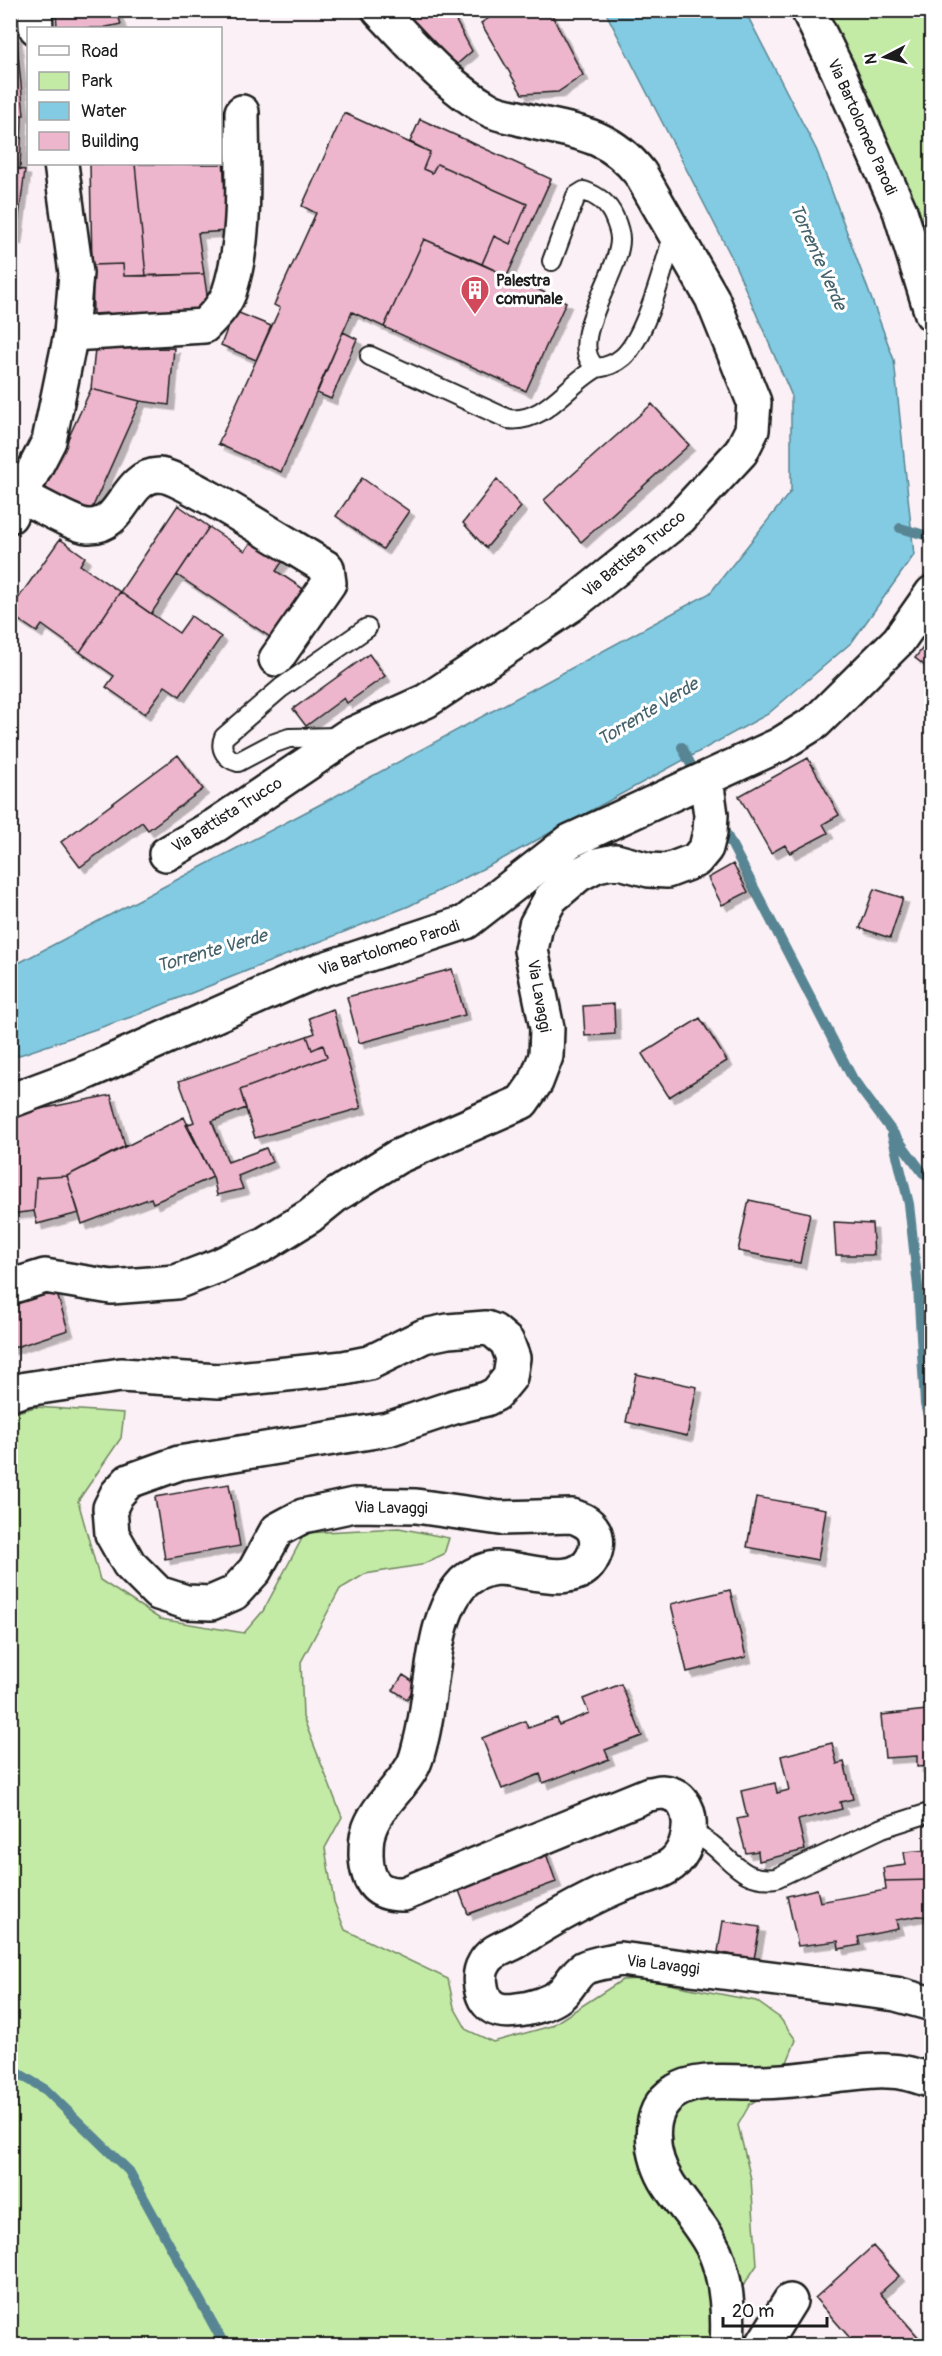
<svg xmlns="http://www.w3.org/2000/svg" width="942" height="2356" viewBox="0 0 942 2356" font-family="Pangolin,sans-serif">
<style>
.green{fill:#c3eba6;stroke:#708461;stroke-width:1.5}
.water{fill:#82cbe2;stroke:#598593;stroke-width:1.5}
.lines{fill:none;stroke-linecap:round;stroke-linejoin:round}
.stream{stroke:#598593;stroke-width:10}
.building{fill:#edb6cc;stroke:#1c1c1c;stroke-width:1.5;filter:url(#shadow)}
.lane-casing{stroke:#1c1c1c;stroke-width:22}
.street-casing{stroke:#1c1c1c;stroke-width:38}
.secondary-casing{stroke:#1c1c1c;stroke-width:38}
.lane{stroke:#fff;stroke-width:18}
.street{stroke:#fff;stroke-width:33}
.secondary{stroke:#fff;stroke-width:33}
.labels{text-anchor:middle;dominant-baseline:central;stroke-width:6;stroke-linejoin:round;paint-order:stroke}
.street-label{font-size:16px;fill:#1c1c1c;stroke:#fff}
.poi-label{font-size:16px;font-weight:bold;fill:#1c1c1c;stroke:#fff;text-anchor:start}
.water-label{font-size:18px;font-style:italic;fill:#45626b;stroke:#fff}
</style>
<defs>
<filter id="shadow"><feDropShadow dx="5.5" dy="5.5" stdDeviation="0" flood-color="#0004"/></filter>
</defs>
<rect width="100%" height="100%" fill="#fbf0f5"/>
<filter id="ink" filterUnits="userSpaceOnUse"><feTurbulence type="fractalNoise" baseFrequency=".0167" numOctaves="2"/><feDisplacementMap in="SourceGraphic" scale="12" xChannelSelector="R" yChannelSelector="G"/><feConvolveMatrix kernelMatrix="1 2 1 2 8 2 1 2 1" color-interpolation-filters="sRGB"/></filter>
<g filter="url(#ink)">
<path class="green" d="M 826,11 L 931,11 L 931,246 L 901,173 Z
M 35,1407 L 124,1413 L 121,1438 L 78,1501 L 100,1580 L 160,1619 L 244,1633 L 263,1611 L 305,1533 L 399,1528 L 449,1538 L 444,1554 L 421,1565 L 365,1574 L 340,1589 L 301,1662 L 303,1717 L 342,1817 L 325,1848 L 334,1902 L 345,1930 L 448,1979 L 454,2007 L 467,2030 L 493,2042 L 551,2026 L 622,1980 L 643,1979 L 756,2001 L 780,2018 L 796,2040 L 777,2087 L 750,2104 L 738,2125 L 751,2179 L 757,2265 L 704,2345 L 11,2346 L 10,1414 Z"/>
<path class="water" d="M 605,11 L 745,11 L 817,151 L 894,360 L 914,555 L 852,642 L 768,714 L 504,858 L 409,906 L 134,1016 L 11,1058 L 11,967 L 319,805 L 710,593 L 791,491 L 791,394 L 732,258 Z"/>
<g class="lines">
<path class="stream" d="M 900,528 L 932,537
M 682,747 L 698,779
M 720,822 L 853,1079 L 923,1173 L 932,1178
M 892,1135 L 909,1204 L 918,1287 L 925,1404 L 932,1434
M 10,2068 L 46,2090 L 129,2171 L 225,2346"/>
</g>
<path class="building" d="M 10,10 L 24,10 L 24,19 L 10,21 Z
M 56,10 L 116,10 L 121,24 L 102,28 L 57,28 Z
M 394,10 L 450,10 L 472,51 L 454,67 Z
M 501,10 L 549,10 L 583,75 L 558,92 L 522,94 L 481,23 Z
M 16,34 L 24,115 L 10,116 L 10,35 Z
M 344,113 L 430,152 L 423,169 L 432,173 L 437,164 L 527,204 L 510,244 L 494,236 L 482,264 L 424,239 L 384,327 L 352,312 L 281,472 L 218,444 L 280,308 L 274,305 L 316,213 L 302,206 Z
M 22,115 L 22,122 L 20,169 L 10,168 L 10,116 Z
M 420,119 L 551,179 L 507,276 L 482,264 L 494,236 L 510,244 L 527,204 L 437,164 L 432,173 L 423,169 L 430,152 L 410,142 Z
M 221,120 L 227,231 L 198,233 L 204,274 L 146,276 L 135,164 L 220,164 Z
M 90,164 L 135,164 L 146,276 L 124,276 L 123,264 L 92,265 Z
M 10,168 L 25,170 L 16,239 L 10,238 Z
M 424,239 L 566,302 L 526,391 L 384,327 Z
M 123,264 L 124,276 L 204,274 L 209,309 L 194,310 L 194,316 L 110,321 L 109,313 L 93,314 L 92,265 Z
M 234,311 L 271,326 L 256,360 L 221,345 Z
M 343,332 L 357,339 L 331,399 L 317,393 Z
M 174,348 L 169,405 L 140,401 L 91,389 L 95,349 Z
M 91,389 L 140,401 L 90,513 L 44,491 Z
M 652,404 L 689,445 L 581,542 L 544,500 Z
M 362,478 L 409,511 L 383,549 L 336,516 Z
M 497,479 L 521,507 L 486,548 L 463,523 Z
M 178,505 L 209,527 L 151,614 L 120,592 Z
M 209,527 L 245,551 L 252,541 L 282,562 L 276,571 L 311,594 L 279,643 L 177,575 Z
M 60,539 L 85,557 L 80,565 L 120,592 L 80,652 L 42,625 L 37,632 L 10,614 L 10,610 Z
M 120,592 L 179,633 L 191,616 L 221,637 L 180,696 L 165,686 L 145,714 L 106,687 L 114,676 L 80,652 Z
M 932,636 L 932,671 L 915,658 Z
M 369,654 L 385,676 L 347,703 L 344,698 L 306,726 L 293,709 Z
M 178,755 L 203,789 L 148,830 L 142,822 L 80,867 L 61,842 Z
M 808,758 L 839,815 L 823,824 L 828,833 L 790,853 L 785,845 L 771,853 L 739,796 Z
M 733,864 L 748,892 L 722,905 L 708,878 Z
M 874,889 L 903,898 L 890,938 L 860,928 Z
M 452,969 L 465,1015 L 359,1043 L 347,997 Z
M 614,1004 L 615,1034 L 585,1036 L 583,1006 Z
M 333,1009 L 361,1108 L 255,1138 L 240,1090 L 327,1057 L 323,1045 L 312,1050 L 307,1036 L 315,1033 L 309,1018 Z
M 700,1018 L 727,1061 L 669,1097 L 642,1054 Z
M 307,1036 L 312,1050 L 323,1045 L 327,1057 L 240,1090 L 246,1108 L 212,1121 L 228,1162 L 266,1148 L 272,1162 L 238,1176 L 243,1189 L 217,1195 L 213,1177 L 186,1125 L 194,1122 L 179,1081 Z
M 111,1095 L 125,1146 L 67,1176 L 36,1178 L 34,1211 L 10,1214 L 10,1117 L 25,1112 Z
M 184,1117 L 213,1177 L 153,1203 L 151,1198 L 82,1224 L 67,1176 Z
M 67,1176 L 79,1213 L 37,1224 L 34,1211 L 36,1178 Z
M 749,1200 L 810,1213 L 800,1263 L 738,1251 Z
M 834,1222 L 872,1224 L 874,1255 L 836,1255 Z
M 55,1287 L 68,1330 L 10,1349 L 10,1318 L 15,1317 L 10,1301 Z
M 636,1374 L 697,1387 L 687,1436 L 626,1422 Z
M 229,1484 L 240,1546 L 165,1559 L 155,1497 Z
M 756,1497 L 826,1509 L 818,1560 L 747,1547 Z
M 730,1590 L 746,1657 L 687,1672 L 671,1604 Z
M 403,1675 L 417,1684 L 407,1699 L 393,1690 Z
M 621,1684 L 642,1736 L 605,1750 L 609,1759 L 576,1772 L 575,1771 L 543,1783 L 540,1774 L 502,1789 L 482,1738 L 525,1721 L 528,1728 L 557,1718 L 559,1725 L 589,1713 L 583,1699 Z
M 932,1704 L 932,1766 L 917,1767 L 917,1756 L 885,1758 L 881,1715 L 927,1710 Z
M 832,1743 L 837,1764 L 844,1762 L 853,1799 L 840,1802 L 842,1809 L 798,1820 L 805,1850 L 759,1861 L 758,1851 L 746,1853 L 737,1819 L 747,1817 L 741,1791 L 775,1783 L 777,1793 L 789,1790 L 781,1756 Z
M 544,1848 L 556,1882 L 468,1914 L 455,1880 Z
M 930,1850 L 932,1880 L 885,1881 L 883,1868 L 906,1865 L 904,1852 Z
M 932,1880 L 932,1917 L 918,1916 L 896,1920 L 898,1929 L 858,1937 L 860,1945 L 839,1949 L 838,1941 L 798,1946 L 787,1896 L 817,1889 L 820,1902 L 886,1890 L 885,1881 Z
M 723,1921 L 760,1927 L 754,1959 L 718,1952 Z
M 873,2246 L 899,2276 L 880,2293 L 926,2346 L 857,2346 L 815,2298 Z"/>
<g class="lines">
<g class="lane-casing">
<path id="lane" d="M 552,261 L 576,196 L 584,191 C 598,196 608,203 614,217 C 617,224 620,231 620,239 C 621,272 563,345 597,368 C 606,367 616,363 623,357 C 646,337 665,263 674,232
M 370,356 L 508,419 C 545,424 568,383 597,368
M 340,737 L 289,738 L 272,744 L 238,762 C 226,759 219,749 224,737 L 281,688 L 367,628
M 690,1832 C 697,1836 705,1839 711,1844 C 734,1862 743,1882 776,1878 L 882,1828 L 932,1812"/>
</g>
<g class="street-casing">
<path id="street" d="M 71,334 L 204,326 C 214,316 224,306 229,293 C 248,235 242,172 242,112
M 21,496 C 37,503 73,525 88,526 C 124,528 124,476 159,475 C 180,475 301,553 327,568 L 329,583 L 276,659
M 166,854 L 216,825 L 348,736 L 426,701 L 571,605 L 680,518 L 741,452 L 752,430 L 754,402 L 712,298 L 640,173 C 604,128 568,133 518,118 C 508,116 496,114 488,109 C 445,85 413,45 379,10
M 727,2346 C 729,2315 727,2281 715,2252 C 703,2226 684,2208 669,2185 C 651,2158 643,2110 676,2091 C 698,2077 732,2083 756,2082 C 785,2082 814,2078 842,2074 C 857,2073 872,2070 887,2071 C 903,2071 917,2076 932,2081
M 762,2346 L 790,2301"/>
</g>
<g class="secondary-casing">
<path id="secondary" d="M 35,10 L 36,28
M 808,10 L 838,71 L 900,211 L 932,314
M 10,516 L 49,441 L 71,334 L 76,273 L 61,164
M 10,1101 L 85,1073 L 309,974 L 466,922 L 570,841 L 779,745 L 816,722 L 899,640 L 932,593
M 10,1287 L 45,1276 L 111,1287 L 176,1282 L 218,1266 L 263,1245 L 310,1216 L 336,1195 L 397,1157 L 522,1102 L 536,1082 L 546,1056 L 547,1028 L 531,950 L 536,925 L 551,898 L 578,875 L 597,865 L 616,861 L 649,870 L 667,871 L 696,860 L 706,848 L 710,832 L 711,815 L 706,779
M 10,1394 L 26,1389 L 121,1375 L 219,1381 L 344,1368 L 369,1363 L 424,1336 L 448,1331 L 486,1328 L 494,1331 L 507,1342 L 513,1358 L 510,1377 L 496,1394 L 486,1399 L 454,1407 L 388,1429 L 179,1463 L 129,1481 L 117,1494 L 110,1508 L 112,1534 L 129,1564 L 158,1593 L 186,1602 L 211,1603 L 234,1593 L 255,1570 L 277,1530 L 303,1516 L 354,1505 L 416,1506 L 500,1518 L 572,1516 C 581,1519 589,1522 594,1531 C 598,1539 597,1549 593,1557 C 577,1592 523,1567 496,1568 C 485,1569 471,1575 463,1583 C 429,1619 434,1696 420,1744 C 418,1752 416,1762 411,1769 C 398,1791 375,1808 368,1833 C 366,1839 366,1849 366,1855 C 367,1882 376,1895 404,1894 L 649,1794 C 653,1794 658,1792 662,1792 C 698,1794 695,1846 672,1864 C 659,1874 642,1877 626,1883 C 588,1898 552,1919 517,1941 C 505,1948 491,1950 484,1964 C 478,1974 480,1989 485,1999 C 492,2011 505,2012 517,2010 C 530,2009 550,2003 560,1995 C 569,1988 574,1974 584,1968 C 595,1963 608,1962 620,1959 L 896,1994 L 932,2004"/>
</g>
<use href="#lane" class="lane"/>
<use href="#street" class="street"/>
<use href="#secondary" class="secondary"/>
</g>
</g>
<defs>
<g id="building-pin" transform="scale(1.5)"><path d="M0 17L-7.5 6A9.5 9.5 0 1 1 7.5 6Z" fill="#d1495b" stroke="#fff"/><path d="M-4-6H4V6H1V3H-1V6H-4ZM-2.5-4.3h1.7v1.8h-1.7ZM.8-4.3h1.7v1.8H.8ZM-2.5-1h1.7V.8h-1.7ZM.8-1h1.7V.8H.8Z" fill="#fff"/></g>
</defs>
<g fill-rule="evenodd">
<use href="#building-pin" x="475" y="290"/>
</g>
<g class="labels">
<g class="street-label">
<text transform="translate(862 127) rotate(66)">Via Bartolomeo Parodi</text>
<text transform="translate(634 554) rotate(-39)">Via Battista Trucco</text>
<text transform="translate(227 815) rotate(-32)">Via Battista Trucco</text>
<text transform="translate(389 948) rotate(-18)">Via Bartolomeo Parodi</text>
<text transform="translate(539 996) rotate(80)">Via Lavaggi</text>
<text transform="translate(391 1508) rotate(1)">Via Lavaggi</text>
<text transform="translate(663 1965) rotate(7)">Via Lavaggi</text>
</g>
<g class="poi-label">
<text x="496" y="281">Palestra<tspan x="496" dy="18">comunale</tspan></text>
</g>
<g class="water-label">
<text transform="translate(818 257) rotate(66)">Torrente Verde</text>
<text transform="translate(648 712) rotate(-31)">Torrente Verde</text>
<text transform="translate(212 951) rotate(-16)">Torrente Verde</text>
</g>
</g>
<rect width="942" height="2356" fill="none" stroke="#fff" stroke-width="36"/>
<rect x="18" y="18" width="906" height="2320" fill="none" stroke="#1c1c1c" stroke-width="2" filter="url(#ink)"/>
<rect x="27" y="27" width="195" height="138" fill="#ffffff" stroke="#a4a4a4" stroke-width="1.5"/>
<rect x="39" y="46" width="30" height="9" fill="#ffffff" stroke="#a4a4a4" stroke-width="1.5"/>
<text x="81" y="57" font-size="18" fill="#1c1c1c">Road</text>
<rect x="39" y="72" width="30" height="18" fill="#c3eba6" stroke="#a4a4a4" stroke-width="1.5"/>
<text x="81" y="87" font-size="18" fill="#1c1c1c">Park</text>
<rect x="39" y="102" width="30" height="18" fill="#82cbe2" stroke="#a4a4a4" stroke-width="1.5"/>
<text x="81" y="117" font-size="18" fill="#1c1c1c">Water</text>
<rect x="39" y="132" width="30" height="18" fill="#edb6cc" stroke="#a4a4a4" stroke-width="1.5"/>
<text x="81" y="147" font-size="18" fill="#1c1c1c">Building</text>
<g transform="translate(885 57) rotate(263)" stroke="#ffffff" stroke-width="4.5" paint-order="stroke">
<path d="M0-4.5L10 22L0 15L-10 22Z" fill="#1c1c1c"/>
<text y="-9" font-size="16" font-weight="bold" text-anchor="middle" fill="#1c1c1c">N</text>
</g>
<path d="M723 2317v9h104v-9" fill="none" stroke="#1c1c1c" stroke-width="3"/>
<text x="732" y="2317" font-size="18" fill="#1c1c1c" stroke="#ffffff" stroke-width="4.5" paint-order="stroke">20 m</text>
</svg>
